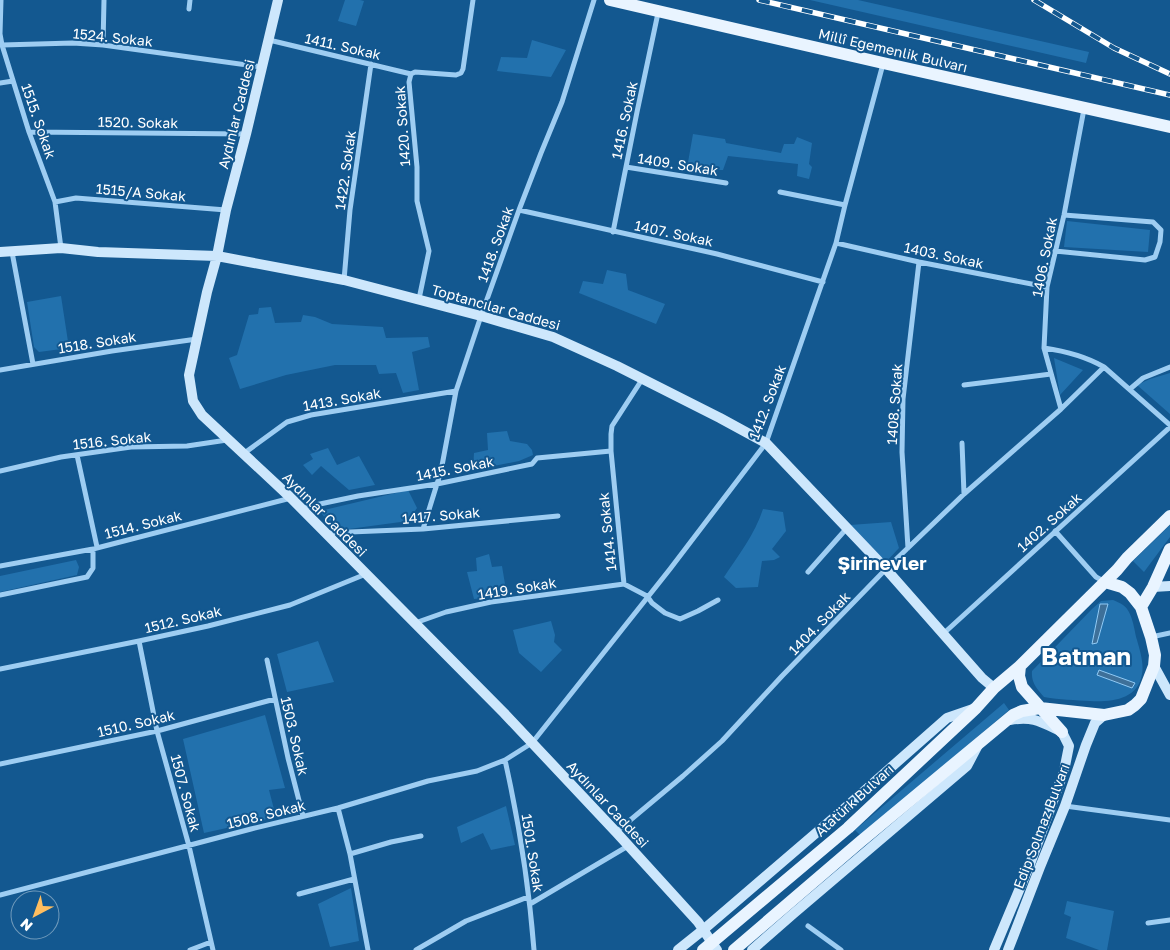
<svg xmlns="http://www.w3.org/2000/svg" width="1170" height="950" viewBox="0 0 1170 950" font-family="'Golos Text',sans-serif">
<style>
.green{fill:#2271ad}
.water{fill:#3e7099;stroke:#90caf5}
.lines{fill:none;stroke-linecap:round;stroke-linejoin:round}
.street{stroke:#9ecdf2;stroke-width:5}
.secondary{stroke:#cde7fc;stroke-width:10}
.primary{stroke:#e9f4ff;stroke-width:12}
.rail-casing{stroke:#fff;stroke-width:5.5}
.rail{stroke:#135890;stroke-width:4;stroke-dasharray:11;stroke-linecap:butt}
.labels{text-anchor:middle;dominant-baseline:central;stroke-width:4;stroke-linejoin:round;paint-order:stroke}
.street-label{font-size:14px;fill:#fff;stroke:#135890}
.district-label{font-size:19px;font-weight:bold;fill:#fff;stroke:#135890}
.town-label{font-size:24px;font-weight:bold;fill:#fff;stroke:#135890}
</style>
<rect width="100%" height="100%" fill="#135890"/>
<path class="green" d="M 345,0 L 360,0 L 364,1 L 356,26 L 338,21 Z
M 810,0 L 858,0 L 1089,52 L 1086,63 Z
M 532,40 L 566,50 L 551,77 L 497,71 L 501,57 L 527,58 Z
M 693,134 L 725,139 L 726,143 L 781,153 L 784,144 L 794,144 L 797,137 L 812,143 L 809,164 L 812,167 L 809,179 L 797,176 L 798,164 L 728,156 L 723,170 L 718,170 L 714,177 L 687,168 Z
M 1067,221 L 1150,230 L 1148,252 L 1064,247 Z
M 607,270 L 626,274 L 628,290 L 665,304 L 656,324 L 579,293 L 583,281 L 603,284 Z
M 61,296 L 69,348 L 39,352 L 34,347 L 27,302 Z
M 271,307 L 275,323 L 301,322 L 303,315 L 315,317 L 332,324 L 383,327 L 386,338 L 428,337 L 430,347 L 412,352 L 419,390 L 403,393 L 396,373 L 379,374 L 376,365 L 335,365 L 286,375 L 240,389 L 229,358 L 237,355 L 249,315 L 258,314 L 259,308 Z
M 1054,358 L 1083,370 L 1060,395 Z
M 1170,373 L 1170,414 L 1137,385 L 1150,379 Z
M 507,431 L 510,441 L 527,444 L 532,450 L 533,455 L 519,461 L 473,470 L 474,453 L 488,450 L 487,433 Z
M 328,448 L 337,465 L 359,456 L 375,485 L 349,490 L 321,466 L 312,475 L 303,465 L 313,459 L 310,454 Z
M 408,490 L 417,508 L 408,521 L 334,531 L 320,511 Z
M 763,509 L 783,512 L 786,531 L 772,549 L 780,557 L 774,560 L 762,561 L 758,587 L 736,588 L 724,577 C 738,556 755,534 763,509 Z
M 891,522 L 899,548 L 886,562 L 850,525 Z
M 1170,525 L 1170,537 L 1144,572 L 1133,561 Z
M 489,554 L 492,567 L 502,566 L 507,596 L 474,599 L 467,572 L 477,571 L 476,558 Z
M 76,560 L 79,567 L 77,575 L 0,592 L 0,576 Z
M 1113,600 C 1116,601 1120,603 1123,605 C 1133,612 1134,630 1137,640 C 1140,651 1144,663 1142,674 C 1138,700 1111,702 1090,701 C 1075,700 1060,700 1044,697 C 1037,689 1031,683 1032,671 L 1092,609 L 1101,601 Z
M 551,621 L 555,635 L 554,642 L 562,650 L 541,672 L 519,653 L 513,630 Z
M 318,641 L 334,682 L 287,692 L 277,654 Z
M 1004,703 L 1009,710 L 861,836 L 855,830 Z
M 265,715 L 285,788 L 269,790 L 276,817 L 204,833 L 183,739 Z
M 506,806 L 515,845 L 491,850 L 483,833 L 461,843 L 457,827 Z
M 351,888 L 359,941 L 330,947 L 318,904 Z
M 1067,901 L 1114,911 L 1107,950 L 1099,950 L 1066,938 L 1071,917 L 1064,914 Z"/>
<path class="water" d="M 1100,604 L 1108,604 L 1097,643 L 1092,644 Z
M 1099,670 L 1135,683 L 1132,688 L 1097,675 Z"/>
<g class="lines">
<path class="street" d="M 1,0 L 0,34 L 2,45 L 29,132 L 55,202 L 61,248
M 189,9 L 190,0
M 269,40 L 411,74
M 2,45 L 73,43 L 103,45 L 262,67
M 103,45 L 104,0
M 0,83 L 13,81
M 29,132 L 246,134
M 626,167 L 726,183
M 780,192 L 845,205
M 55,202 L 76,198 L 226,210
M 519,210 L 717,254 L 823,282
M 613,232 L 637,112 L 658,13
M 836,243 L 919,262 L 1047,287
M 1055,251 L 1145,260 L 1155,257 L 1160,242 L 1161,230 L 1153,222 L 1064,215
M 12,252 L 33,364
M 344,280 L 350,210 L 371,64
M 419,299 L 429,251 L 417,201 L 417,167 L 409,82 L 411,74 L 415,72 L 456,75 L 461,73 L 463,69 L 473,0
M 1044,348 C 1065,351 1085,356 1104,367 L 1170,425
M 0,370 L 112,351 L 197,339
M 643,378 L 612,426 L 611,434 L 611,451 L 624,584 L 647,596 L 652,603 L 665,613 L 680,619 L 698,611 L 718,600
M 964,385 L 1051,374
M 1130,389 L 1143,378 L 1170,367
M 1061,409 L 1044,348 L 1047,287 L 1064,215 L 1084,109
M 962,443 L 964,494
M 243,454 L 287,422 L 311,415 L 456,391
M 77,455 L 97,547
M 0,471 L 61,457 L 131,447 L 187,446 L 227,440
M 301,508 L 358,496 L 437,484 L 532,464 L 537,458 L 611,451
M 423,529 L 441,471 L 456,391 L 481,316 L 519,210 L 541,153 L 562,102 L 594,0
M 1055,531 L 1096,577 L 1105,582
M 326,533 L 423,529 L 558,516
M 908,548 L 902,452 L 903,399 L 919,262
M 0,566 L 93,549 L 291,498
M 808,572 L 847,528
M 0,595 L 87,577 L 93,568 L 93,549
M 415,623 L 446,612 L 491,602 L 624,584
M 943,634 L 1170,427
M 1151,637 L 1170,633
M 139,641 L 157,731 L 189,846 L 213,950
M 267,660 L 288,758 L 303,816
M 0,669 L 139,641 L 208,626 L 290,605 L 366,574
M 505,760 C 519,823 529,886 534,950
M 0,764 L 157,731 L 275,699
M 1065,806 L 1170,820
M 338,808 L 350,854 L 368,950
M 616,832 L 683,776 L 722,741 L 782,676 L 886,569 L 964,494 L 1061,409 L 1104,367
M 350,854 L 391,842 L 421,836
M 299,894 L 354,879
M 0,895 L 251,829 L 338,808 L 428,781 L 477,771 L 505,760 L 532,743 L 670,569 L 766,443 L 836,243 L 845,205 L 883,64
M 530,904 L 628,846
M 1148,923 L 1170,920
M 808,926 L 841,950
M 190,950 L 211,942
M 416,950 L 466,921 L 528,897"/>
<path class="secondary" d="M 278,0 L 246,134 L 226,210 L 217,256 L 207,292 L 189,375 L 193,401 L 202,415 L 291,498 L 504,713 L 616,832 L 698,922 L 717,950
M 0,252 L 61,248 L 98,252 L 217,256 L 344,280 L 481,316 L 553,337 L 617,366 L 720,418 L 766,443 L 886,569 L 982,678 L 994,688
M 1153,587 L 1170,586
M 1154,666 L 1170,695
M 678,950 L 703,930 L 837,815 L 947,718 L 973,709
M 752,950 L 793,914 L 967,766 L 977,747
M 994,950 L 1030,864 L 1064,771 L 1069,746 L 1062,732 C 1041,722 1034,716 1010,720
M 1008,950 L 1040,867 L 1065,806 L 1086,745 L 1095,723 L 1104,715"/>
<path class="primary" d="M 610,0 L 883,63 L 1170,127
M 1141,607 L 1153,587 L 1170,549
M 1020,666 L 1019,676 L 1022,687 L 1062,732
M 703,950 L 848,828 L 976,708 L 994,688 L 1020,666 L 1117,570 L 1127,558 L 1170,516
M 734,950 L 860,842 L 1013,715 L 1022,711 L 1040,708 L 1104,715 L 1128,710 L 1135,705 L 1141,699 L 1154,666 L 1155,655 L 1151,637 L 1141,607 L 1130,593 L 1122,587 L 1105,582"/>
<g class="rail-casing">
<path id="rail" d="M 759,0 L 1170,95
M 1034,0 L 1114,48 L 1170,74"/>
</g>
<use href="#rail" class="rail"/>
</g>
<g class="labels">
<g class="street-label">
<text transform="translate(113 37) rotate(6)">1524. Sokak</text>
<text transform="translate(343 46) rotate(13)">1411. Sokak</text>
<text transform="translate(893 50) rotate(13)">Millî Egemenlik Bulvarı</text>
<text transform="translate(236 114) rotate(-76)">Aydınlar Caddesi</text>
<text transform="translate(624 120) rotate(-78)">1416. Sokak</text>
<text transform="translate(39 121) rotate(71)">1515. Sokak</text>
<text transform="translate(138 122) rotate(1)">1520. Sokak</text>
<text transform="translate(402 126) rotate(-94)">1420. Sokak</text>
<text transform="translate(678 164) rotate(9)">1409. Sokak</text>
<text transform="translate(345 170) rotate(-82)">1422. Sokak</text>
<text transform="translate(141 192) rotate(5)">1515/A Sokak</text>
<text transform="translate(674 233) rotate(12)">1407. Sokak</text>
<text transform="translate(495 244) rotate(-70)">1418. Sokak</text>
<text transform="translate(944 255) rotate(12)">1403. Sokak</text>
<text transform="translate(1044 257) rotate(-79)">1406. Sokak</text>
<text transform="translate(496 307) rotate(16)">Toptancılar Caddesi</text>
<text transform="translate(97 342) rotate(-9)">1518. Sokak</text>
<text transform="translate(342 399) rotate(-10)">1413. Sokak</text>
<text transform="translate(767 402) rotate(-69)">1412. Sokak</text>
<text transform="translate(894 404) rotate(-86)">1408. Sokak</text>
<text transform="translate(112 440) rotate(-6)">1516. Sokak</text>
<text transform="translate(455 468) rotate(-11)">1415. Sokak</text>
<text transform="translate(325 514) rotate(45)">Aydınlar Caddesi</text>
<text transform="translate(441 515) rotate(-5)">1417. Sokak</text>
<text transform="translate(1049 522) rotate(-42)">1402. Sokak</text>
<text transform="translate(143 524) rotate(-14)">1514. Sokak</text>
<text transform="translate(607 532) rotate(-96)">1414. Sokak</text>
<text transform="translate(517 588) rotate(-9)">1419. Sokak</text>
<text transform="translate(183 619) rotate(-13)">1512. Sokak</text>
<text transform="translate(819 623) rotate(-46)">1404. Sokak</text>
<text transform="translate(136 723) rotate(-13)">1510. Sokak</text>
<text transform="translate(295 736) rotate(77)">1503. Sokak</text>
<text transform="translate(186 793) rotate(75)">1507. Sokak</text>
<text transform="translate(854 800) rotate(-42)">Atatürk Bulvarı</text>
<text transform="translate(608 804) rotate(47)">Aydınlar Caddesi</text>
<text transform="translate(266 814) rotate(-14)">1508. Sokak</text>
<text transform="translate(1041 826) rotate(-69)">Edip Solmaz Bulvarı</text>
<text transform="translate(533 853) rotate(81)">1501. Sokak</text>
</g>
<g class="district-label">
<text x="882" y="562">Şirinevler</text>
</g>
<g class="town-label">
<text x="1086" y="655">Batman</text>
</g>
</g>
<g transform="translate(35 915) rotate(221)"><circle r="24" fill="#135890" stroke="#719bbc"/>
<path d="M0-4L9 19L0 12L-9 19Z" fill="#ffbe5f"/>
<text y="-8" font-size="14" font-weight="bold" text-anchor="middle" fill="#ffffff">N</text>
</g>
</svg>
